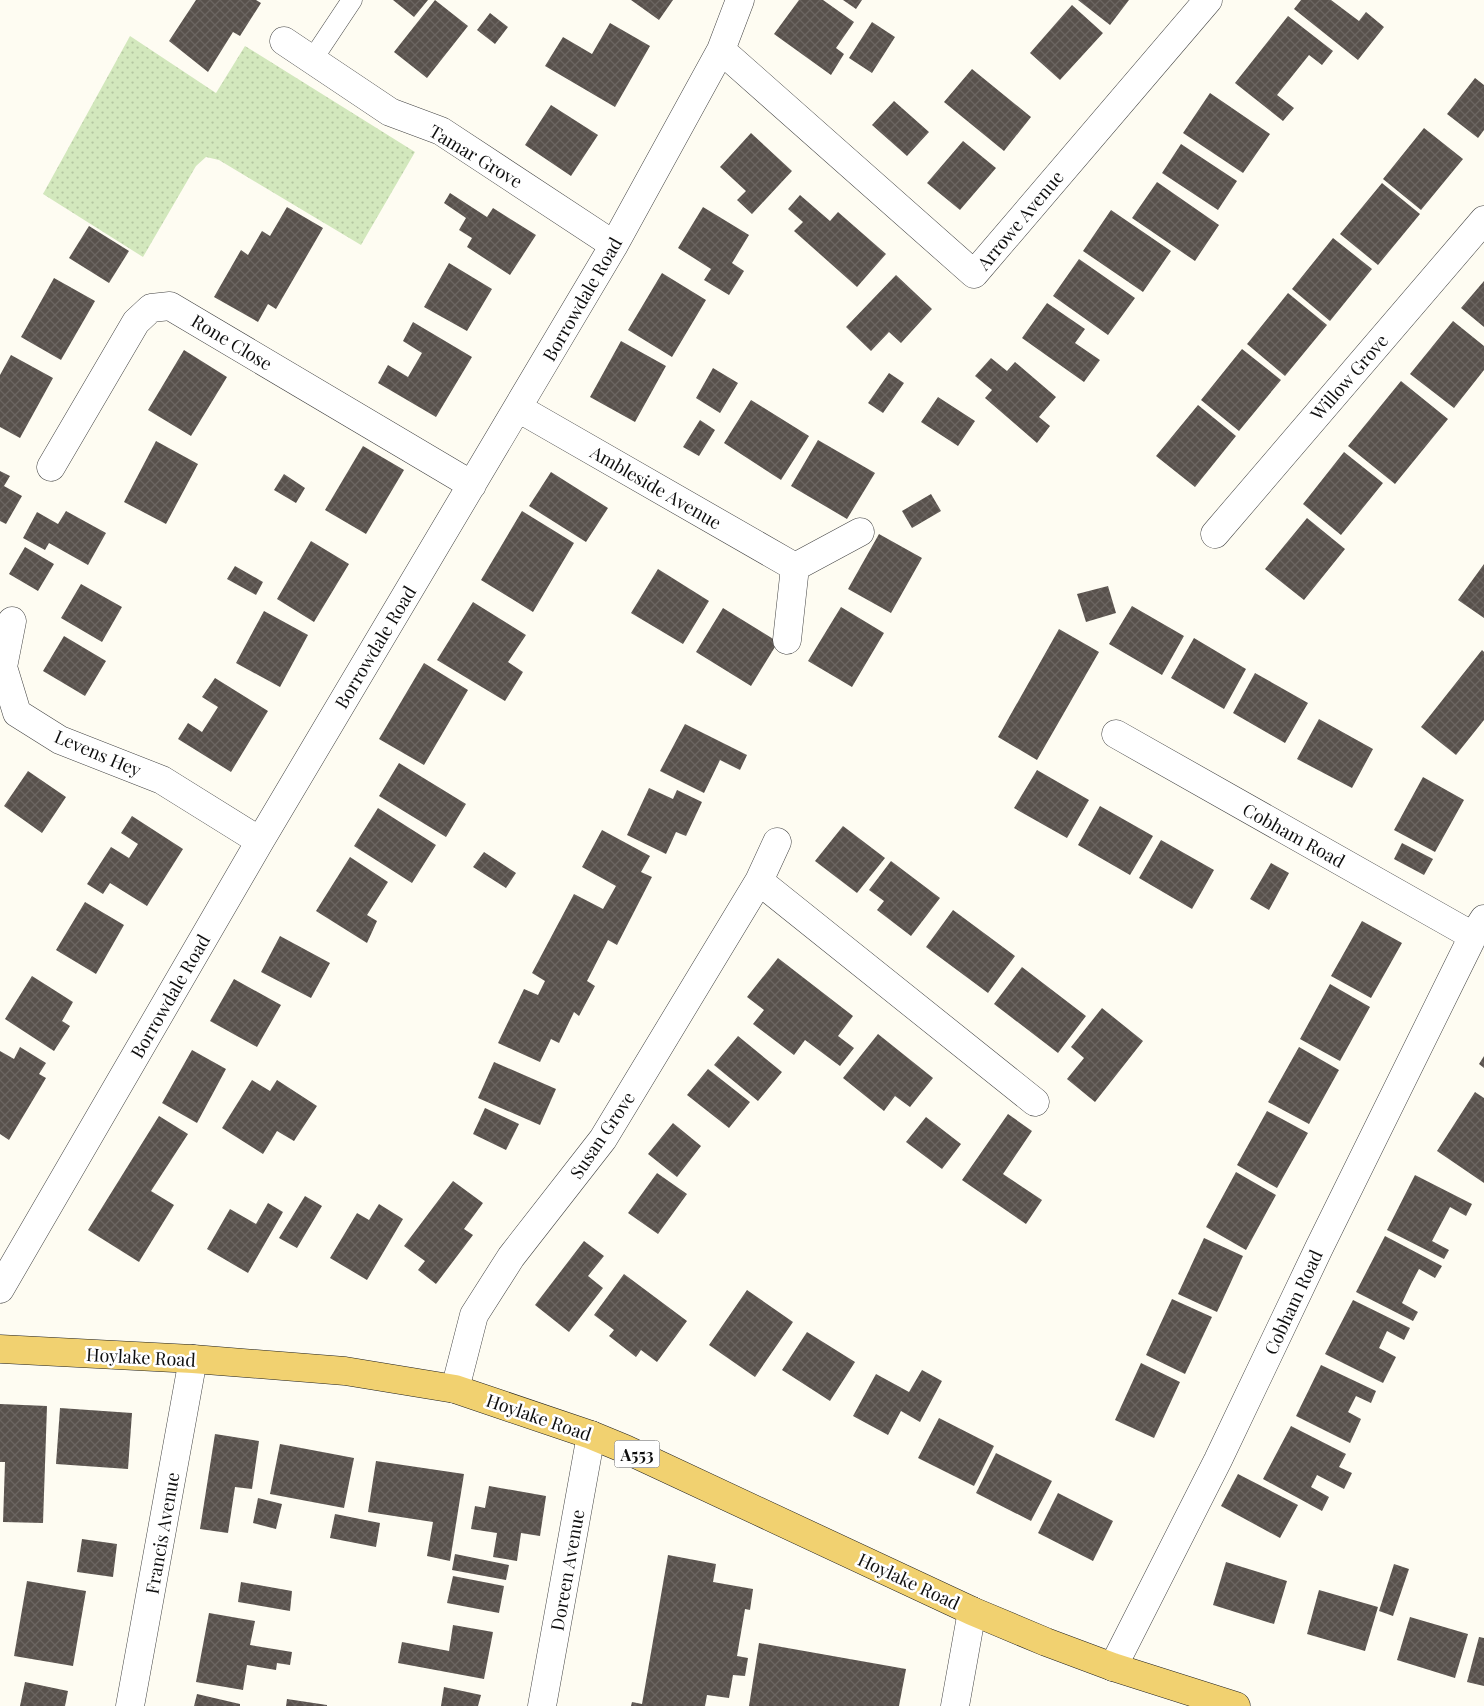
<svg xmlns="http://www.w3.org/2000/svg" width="1484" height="1706" viewBox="0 0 1484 1706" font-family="'Playfair Display',serif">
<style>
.grass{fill:url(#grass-dots)}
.building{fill:url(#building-cross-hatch)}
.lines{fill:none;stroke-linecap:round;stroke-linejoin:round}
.service-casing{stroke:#424242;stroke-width:21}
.minor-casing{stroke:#424242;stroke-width:29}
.primary-casing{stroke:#202020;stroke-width:29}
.service{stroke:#fff;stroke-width:20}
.minor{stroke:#fff;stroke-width:28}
.primary{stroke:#f1d170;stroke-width:28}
.labels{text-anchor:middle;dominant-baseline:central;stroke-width:5;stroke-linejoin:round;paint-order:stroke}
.shield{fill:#fff;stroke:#575757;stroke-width:1}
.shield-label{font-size:16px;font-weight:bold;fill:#0f0f0f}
.street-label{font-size:18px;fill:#0f0f0f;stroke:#fff}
</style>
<defs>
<pattern id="grass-dots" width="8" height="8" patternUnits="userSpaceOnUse" patternTransform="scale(1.25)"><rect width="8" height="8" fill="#d3e8bd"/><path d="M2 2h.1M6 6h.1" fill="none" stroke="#b4c6a1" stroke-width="1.8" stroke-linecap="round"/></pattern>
<pattern id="building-cross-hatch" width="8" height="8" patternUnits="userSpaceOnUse" patternTransform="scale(1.25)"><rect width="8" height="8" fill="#58514c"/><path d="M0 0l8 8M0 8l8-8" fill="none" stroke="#6b6561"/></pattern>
</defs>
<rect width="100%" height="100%" fill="#fefcf2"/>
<path class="grass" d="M 130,36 L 216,93 L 245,46 L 415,152 L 361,245 L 219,160 L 206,157 L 196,166 L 143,257 L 43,194 Z"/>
<path class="building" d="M 196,0 L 256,0 L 261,3 L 240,36 L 233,32 L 208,72 L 169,41 Z
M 393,0 L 428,0 L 414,17 Z
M 435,0 L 468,26 L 427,78 L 394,52 Z
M 631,0 L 673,0 L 659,20 Z
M 799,0 L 823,0 L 854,22 L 836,48 L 844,54 L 831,75 L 774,34 Z
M 843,0 L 862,0 L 856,9 Z
M 1078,0 L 1129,0 L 1110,25 Z
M 1301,0 L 1331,0 L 1359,21 L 1366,12 L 1384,27 L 1358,60 L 1294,9 Z
M 1072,5 L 1103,33 L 1060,80 L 1030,53 Z
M 490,13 L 508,27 L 495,44 L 477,30 Z
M 1288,16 L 1333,51 L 1322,65 L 1309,55 L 1277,95 L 1294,108 L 1283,121 L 1235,83 Z
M 872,22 L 895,37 L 872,73 L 849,58 Z
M 610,23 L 650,46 L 615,107 L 545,66 L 563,37 L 592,54 Z
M 972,69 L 1031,117 L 1004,151 L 944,102 Z
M 1475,78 L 1484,85 L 1484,130 L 1478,138 L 1447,114 Z
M 1210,93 L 1270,134 L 1243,173 L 1183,133 Z
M 894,101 L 929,132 L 907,156 L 872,125 Z
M 551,105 L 598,135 L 571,176 L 525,145 Z
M 1424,128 L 1463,159 L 1421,210 L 1383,179 Z
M 751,133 L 792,171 L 752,214 L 737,200 L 746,191 L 720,167 Z
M 963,141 L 996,168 L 960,210 L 927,183 Z
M 1181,144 L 1237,181 L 1218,210 L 1162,173 Z
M 1157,182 L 1219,225 L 1195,261 L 1132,218 Z
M 1382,183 L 1420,214 L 1378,265 L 1340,234 Z
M 450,193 L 487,217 L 493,208 L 536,235 L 510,275 L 467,247 L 472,238 L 459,230 L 466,218 L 444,203 Z
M 800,195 L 830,221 L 838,212 L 886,254 L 857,287 L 794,231 L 803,222 L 788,209 Z
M 287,207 L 323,228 L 276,309 L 268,304 L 258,322 L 214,297 L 241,250 L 248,255 L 262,231 L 270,236 Z
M 703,207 L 749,235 L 732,263 L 744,271 L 729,295 L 704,280 L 711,269 L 678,248 Z
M 1111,210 L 1171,251 L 1143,292 L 1083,251 Z
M 89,226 L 129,251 L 109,283 L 69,258 Z
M 1333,238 L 1372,269 L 1330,321 L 1292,289 Z
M 1079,259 L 1135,298 L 1108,335 L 1053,296 Z
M 449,263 L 492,289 L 467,331 L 424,307 Z
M 662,273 L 706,300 L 672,357 L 628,330 Z
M 896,275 L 932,309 L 901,343 L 889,332 L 871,351 L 846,327 Z
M 54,278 L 95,301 L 61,360 L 21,337 Z
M 1484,281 L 1484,327 L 1461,308 Z
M 1288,293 L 1327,325 L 1285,376 L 1247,344 Z
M 1047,303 L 1085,329 L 1075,343 L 1100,360 L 1084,382 L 1022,338 Z
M 1453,321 L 1484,346 L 1484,370 L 1454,408 L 1410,374 Z
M 413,322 L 472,357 L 436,417 L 378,383 L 388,365 L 408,377 L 422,353 L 403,341 Z
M 621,341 L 666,366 L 635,422 L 590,397 Z
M 1242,349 L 1281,380 L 1239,431 L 1201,400 Z
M 184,350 L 227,377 L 191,436 L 148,410 Z
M 11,355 L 53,378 L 20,438 L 0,427 L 0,375 Z
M 991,358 L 1007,371 L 1015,362 L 1056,397 L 1039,417 L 1050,426 L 1037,443 L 985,398 L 992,390 L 975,376 Z
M 713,368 L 738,383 L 720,413 L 696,398 Z
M 889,373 L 904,383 L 883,413 L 868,403 Z
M 1401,381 L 1448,419 L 1395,484 L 1348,446 Z
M 938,397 L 975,421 L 958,446 L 921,422 Z
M 751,400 L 809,436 L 781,480 L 724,443 Z
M 1198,405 L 1236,436 L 1195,487 L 1156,456 Z
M 700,420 L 715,430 L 699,456 L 683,447 Z
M 818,440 L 875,473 L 847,519 L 791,486 Z
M 156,441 L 198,464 L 166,524 L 124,502 Z
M 363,446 L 404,470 L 366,534 L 325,510 Z
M 1344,452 L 1383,483 L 1341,535 L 1303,504 Z
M 0,471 L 10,476 L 4,486 L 22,496 L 6,524 L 0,521 Z
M 551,472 L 608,508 L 586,542 L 529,506 Z
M 284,474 L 305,488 L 296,503 L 274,490 Z
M 931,494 L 941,511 L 912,528 L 902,511 Z
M 66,511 L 106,533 L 88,565 L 49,543 L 45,550 L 23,538 L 37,512 L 58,524 Z
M 522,511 L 574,543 L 533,612 L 481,580 Z
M 1307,518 L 1345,549 L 1304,600 L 1265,569 Z
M 879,534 L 922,558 L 891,613 L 848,589 Z
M 311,541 L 349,564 L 314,622 L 277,599 Z
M 25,547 L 54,564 L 38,591 L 9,574 Z
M 1484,564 L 1484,618 L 1458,600 Z
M 235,566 L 263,582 L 256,595 L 227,579 Z
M 658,569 L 709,601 L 683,644 L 631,613 Z
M 81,584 L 122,607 L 102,642 L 61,618 Z
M 1108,586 L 1116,613 L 1086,622 L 1077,594 Z
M 473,602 L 526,635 L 508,662 L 523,672 L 505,701 L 437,660 Z
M 1132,606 L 1184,636 L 1162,675 L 1109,644 Z
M 841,607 L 884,633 L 852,687 L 808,661 Z
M 723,608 L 778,642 L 751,686 L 696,652 Z
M 264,611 L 308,635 L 280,687 L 236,663 Z
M 1059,629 L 1099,652 L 1037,760 L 998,737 Z
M 64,636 L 106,661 L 85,696 L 43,671 Z
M 1194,638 L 1246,669 L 1224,709 L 1171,678 Z
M 1482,650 L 1484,652 L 1484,720 L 1456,755 L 1421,727 Z
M 424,663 L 468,690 L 424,765 L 379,739 Z
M 1255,673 L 1308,703 L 1285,743 L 1233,713 Z
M 215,678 L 268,711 L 231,772 L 178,739 L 188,723 L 202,732 L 218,707 L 202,697 Z
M 1319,719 L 1373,749 L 1352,788 L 1297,759 Z
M 685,724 L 747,755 L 740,770 L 720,760 L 704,793 L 660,771 Z
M 399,763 L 466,804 L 446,837 L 379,796 Z
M 1037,770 L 1089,800 L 1067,838 L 1014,808 Z
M 28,771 L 66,797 L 42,833 L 4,806 Z
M 1423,777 L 1464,800 L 1435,852 L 1394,830 Z
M 649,788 L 673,799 L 677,790 L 702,802 L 686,836 L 676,832 L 666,854 L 627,835 Z
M 1100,806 L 1153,836 L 1130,875 L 1078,845 Z
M 378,808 L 436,845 L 412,883 L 354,846 Z
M 132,816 L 183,849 L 147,906 L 110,883 L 103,894 L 87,884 L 111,847 L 129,858 L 138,844 L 121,833 Z
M 843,826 L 885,858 L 857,893 L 815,861 Z
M 602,830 L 650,856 L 641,872 L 652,877 L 617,945 L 608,940 L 587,981 L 595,986 L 579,1016 L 574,1012 L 559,1043 L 551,1039 L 540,1062 L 498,1043 L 524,989 L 538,995 L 545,981 L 532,973 L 574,894 L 603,909 L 616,886 L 582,867 Z
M 1161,840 L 1214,870 L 1192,909 L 1139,878 Z
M 1402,843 L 1433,859 L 1424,875 L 1394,859 Z
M 484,852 L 516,873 L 506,888 L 473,867 Z
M 350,857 L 388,882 L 367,915 L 377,921 L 367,943 L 316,911 Z
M 891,861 L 940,898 L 911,936 L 877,910 L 884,901 L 869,890 Z
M 1271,863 L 1289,873 L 1269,910 L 1250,899 Z
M 85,902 L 124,925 L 96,974 L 56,950 Z
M 953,910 L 1015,956 L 988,993 L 926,947 Z
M 1362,921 L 1402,943 L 1371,998 L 1331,976 Z
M 280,936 L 330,963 L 311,998 L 261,972 Z
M 778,958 L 853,1016 L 838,1036 L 854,1048 L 840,1066 L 805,1040 L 794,1055 L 753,1024 L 764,1010 L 747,997 Z
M 1022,967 L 1086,1016 L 1058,1053 L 994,1004 Z
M 32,976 L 73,1002 L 62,1021 L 70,1026 L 54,1051 L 5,1019 Z
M 234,979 L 281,1005 L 257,1047 L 210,1021 Z
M 1330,984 L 1370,1007 L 1340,1061 L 1300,1039 Z
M 1102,1008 L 1143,1041 L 1095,1102 L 1067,1079 L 1084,1058 L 1071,1047 Z
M 878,1034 L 933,1078 L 910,1107 L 895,1096 L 884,1111 L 843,1078 Z
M 738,1036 L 782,1072 L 758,1101 L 714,1065 Z
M 20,1047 L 46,1063 L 39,1074 L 46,1078 L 9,1140 L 0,1134 L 0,1051 L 14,1059 Z
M 1299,1047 L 1339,1070 L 1309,1124 L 1268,1102 Z
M 192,1050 L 226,1069 L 197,1123 L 162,1103 Z
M 1484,1056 L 1484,1068 L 1479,1064 Z
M 494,1062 L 556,1089 L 540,1125 L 478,1098 Z
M 708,1069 L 750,1102 L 729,1128 L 687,1095 Z
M 252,1080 L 270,1091 L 277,1080 L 317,1106 L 294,1141 L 277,1131 L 263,1154 L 222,1128 Z
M 1475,1092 L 1484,1098 L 1484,1183 L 1437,1151 Z
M 485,1108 L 519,1124 L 506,1150 L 473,1134 Z
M 1267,1111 L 1308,1133 L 1277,1188 L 1237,1165 Z
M 1008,1114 L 1032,1131 L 1003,1174 L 1042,1200 L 1026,1224 L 962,1180 Z
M 159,1116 L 188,1134 L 151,1191 L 174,1205 L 139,1262 L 88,1230 Z
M 926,1117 L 961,1144 L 942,1169 L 906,1142 Z
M 673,1123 L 701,1146 L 677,1177 L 648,1154 Z
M 1236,1172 L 1276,1195 L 1246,1250 L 1206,1227 Z
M 657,1173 L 687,1194 L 658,1234 L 628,1213 Z
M 1415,1175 L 1472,1204 L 1466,1216 L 1450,1207 L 1442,1222 L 1432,1241 L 1449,1250 L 1444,1259 L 1387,1230 Z
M 453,1181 L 483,1203 L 464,1229 L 473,1235 L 436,1284 L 418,1270 L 425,1261 L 404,1246 Z
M 305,1196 L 322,1206 L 297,1248 L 279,1238 Z
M 268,1203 L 283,1212 L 248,1273 L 207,1249 L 230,1209 L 256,1224 Z
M 379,1204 L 403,1219 L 367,1280 L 330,1258 L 357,1213 L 369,1220 Z
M 1385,1236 L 1442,1266 L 1435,1278 L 1419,1269 L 1411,1284 L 1402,1303 L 1418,1312 L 1413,1321 L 1356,1292 Z
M 1204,1238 L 1243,1256 L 1217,1312 L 1178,1294 Z
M 584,1241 L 604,1256 L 588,1276 L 603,1288 L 569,1332 L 535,1305 Z
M 624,1274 L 687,1321 L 657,1362 L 641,1350 L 636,1357 L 609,1336 L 614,1330 L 594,1315 Z
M 747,1290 L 793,1322 L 755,1377 L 709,1345 Z
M 1172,1299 L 1212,1317 L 1185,1374 L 1146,1355 Z
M 1353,1300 L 1410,1328 L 1404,1340 L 1387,1331 L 1379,1348 L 1396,1357 L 1383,1383 L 1325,1354 Z
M 807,1332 L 855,1362 L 830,1401 L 782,1370 Z
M 1141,1363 L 1180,1382 L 1154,1438 L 1115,1420 Z
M 1321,1365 L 1376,1391 L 1371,1403 L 1356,1396 L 1348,1412 L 1361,1419 L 1350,1443 L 1296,1416 Z
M 922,1370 L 942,1381 L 920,1422 L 901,1411 L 888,1435 L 853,1416 L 876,1374 L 909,1392 Z
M 0,1404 L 47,1406 L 43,1523 L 3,1522 L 5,1462 L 0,1462 Z
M 60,1408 L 132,1413 L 128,1469 L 56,1464 Z
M 939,1418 L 994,1446 L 974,1486 L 918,1458 Z
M 1291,1426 L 1346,1454 L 1339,1467 L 1352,1473 L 1344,1489 L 1317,1475 L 1311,1487 L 1329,1497 L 1322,1511 L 1263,1479 Z
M 215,1434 L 259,1441 L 252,1489 L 235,1487 L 228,1533 L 200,1529 Z
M 280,1444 L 354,1458 L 344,1508 L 270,1494 Z
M 996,1453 L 1052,1481 L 1031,1521 L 976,1493 Z
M 376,1461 L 464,1474 L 450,1561 L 427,1556 L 433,1522 L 368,1512 Z
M 1238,1474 L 1298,1505 L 1280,1538 L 1221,1506 Z
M 489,1486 L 546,1496 L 540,1536 L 521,1533 L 517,1561 L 493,1557 L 497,1533 L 471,1529 L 475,1506 L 485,1508 Z
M 1058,1493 L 1113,1521 L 1093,1561 L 1038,1533 Z
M 258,1498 L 282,1504 L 276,1529 L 253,1523 Z
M 335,1514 L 380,1523 L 376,1547 L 330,1538 Z
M 82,1539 L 117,1544 L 113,1577 L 77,1572 Z
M 455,1554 L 509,1565 L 506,1580 L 452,1570 Z
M 668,1555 L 716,1564 L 713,1582 L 753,1589 L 750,1610 L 745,1609 L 737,1656 L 748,1658 L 745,1676 L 733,1675 L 729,1698 L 707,1695 L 705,1706 L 631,1706 L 632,1702 L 642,1704 Z
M 1226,1562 L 1287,1581 L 1274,1624 L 1213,1605 Z
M 1394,1564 L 1409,1569 L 1393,1616 L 1379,1611 Z
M 453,1576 L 504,1586 L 499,1613 L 447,1603 Z
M 27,1581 L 86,1591 L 73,1666 L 14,1656 Z
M 241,1582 L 292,1591 L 290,1611 L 238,1602 Z
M 1319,1590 L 1378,1607 L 1365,1651 L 1307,1634 Z
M 209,1613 L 255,1621 L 250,1645 L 292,1652 L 290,1665 L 277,1663 L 276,1670 L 247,1665 L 243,1690 L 196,1682 Z
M 1410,1617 L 1468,1634 L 1455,1678 L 1397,1660 Z
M 453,1625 L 493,1632 L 484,1679 L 398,1663 L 402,1642 L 449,1651 Z
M 1479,1637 L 1484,1638 L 1484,1686 L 1467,1682 Z
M 759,1643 L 906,1669 L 899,1706 L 749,1706 Z
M 25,1682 L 68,1691 L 65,1706 L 20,1706 Z
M 444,1687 L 481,1695 L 478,1706 L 441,1706 Z
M 197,1694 L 240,1704 L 240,1706 L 194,1706 Z
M 287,1699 L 327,1705 L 327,1706 L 286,1706 Z"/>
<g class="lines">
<g class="service-casing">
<path id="service" d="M 312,60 L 352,0"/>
</g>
<g class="minor-casing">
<path id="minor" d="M 284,41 L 390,112 L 441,131 L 614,245
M 721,50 L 974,274 L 1208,0
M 518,408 L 795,567 L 787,640
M 51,467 L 136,322 L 151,308 L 170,306 L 472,485
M 1215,534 L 1484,220
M 795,567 L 860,532
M 12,621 L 3,667 L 17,713 L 60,740 L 162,780 L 260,841
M 1116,734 L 1473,936
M 759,881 L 777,842
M 0,1289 L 260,841 L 614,245 L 721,50 L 740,0
M 455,1389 L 474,1315 L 511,1257 L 603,1139 L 759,881 L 1035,1102
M 1113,1667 L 1218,1460 L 1319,1248 L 1473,936 L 1484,919
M 130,1706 L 193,1359
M 542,1706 L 591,1435
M 955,1706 L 972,1611"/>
</g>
<g class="primary-casing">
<path id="primary" d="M 0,1349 L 193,1359 L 345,1371 L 455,1389 L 591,1435 L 625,1449 L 972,1611 L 1046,1642 L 1113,1667 L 1236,1706"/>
</g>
<use href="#service" class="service"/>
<use href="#minor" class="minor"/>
<use href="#primary" class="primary"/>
</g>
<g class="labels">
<rect class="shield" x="614.5" y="1440.5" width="45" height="27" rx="4"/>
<g class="shield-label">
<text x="637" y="1454">A553</text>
</g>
<g class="street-label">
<text transform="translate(476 156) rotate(31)">Tamar Grove</text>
<text transform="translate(1020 220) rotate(-50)">Arrowe Avenue</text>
<text transform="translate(582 299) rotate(-60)">Borrowdale Road</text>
<text transform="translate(232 342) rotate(31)">Rone Close</text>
<text transform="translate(1349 377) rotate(-49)">Willow Grove</text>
<text transform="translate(656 487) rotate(30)">Ambleside Avenue</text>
<text transform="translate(375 647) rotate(-59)">Borrowdale Road</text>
<text transform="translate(98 753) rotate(23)">Levens Hey</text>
<text transform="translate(1294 835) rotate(29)">Cobham Road</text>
<text transform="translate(170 996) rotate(-60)">Borrowdale Road</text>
<text transform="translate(602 1135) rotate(-56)">Susan Grove</text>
<text transform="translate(1293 1302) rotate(-65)">Cobham Road</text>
<text transform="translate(141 1357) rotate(3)">Hoylake Road</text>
<text transform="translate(539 1417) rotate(19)">Hoylake Road</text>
<text transform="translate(162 1533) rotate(-80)">Francis Avenue</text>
<text transform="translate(567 1570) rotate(-80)">Doreen Avenue</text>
<text transform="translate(909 1581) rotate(25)">Hoylake Road</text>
</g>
</g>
</svg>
